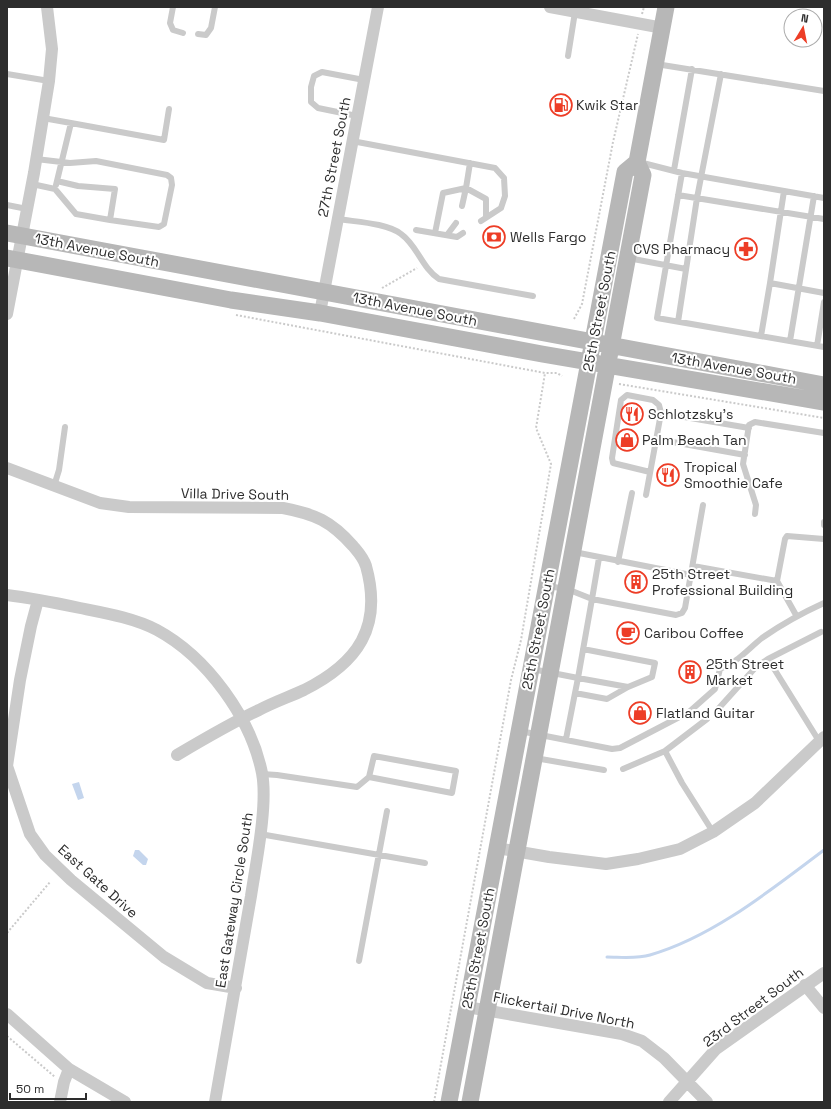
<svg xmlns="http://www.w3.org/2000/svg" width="831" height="1109" viewBox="0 0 831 1109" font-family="'Space Grotesk',sans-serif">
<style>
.water{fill:#c4d5ed}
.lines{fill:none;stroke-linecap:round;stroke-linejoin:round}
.stream{stroke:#c4d5ed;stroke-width:3}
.path{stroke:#cacaca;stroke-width:2;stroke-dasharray:2 2;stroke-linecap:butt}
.lane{stroke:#cacaca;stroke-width:6}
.street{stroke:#cacaca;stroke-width:12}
.secondary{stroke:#b7b7b7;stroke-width:17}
.labels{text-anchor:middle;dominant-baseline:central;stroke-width:4;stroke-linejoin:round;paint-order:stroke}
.poi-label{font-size:14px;fill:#2d2d2d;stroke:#fff;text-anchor:start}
.street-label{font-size:14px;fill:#2d2d2d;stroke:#fff}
</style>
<rect width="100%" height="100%" fill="#fff"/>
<path class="water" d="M 79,782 L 84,798 L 78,800 L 72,784 Z
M 135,850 L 139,850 L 148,859 L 146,865 L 143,865 L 133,856 Z"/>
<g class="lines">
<path class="stream" d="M 607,957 C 620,957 637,959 650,955 C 713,937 772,889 824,850"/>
<path class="path" d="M 642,14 L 644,7
M 382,288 L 417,268
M 236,315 L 545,373 L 557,373 L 562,376
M 574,319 L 582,304 L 613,142 L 638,34
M 619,384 L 824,418
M 7,933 L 50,882
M 7,1036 L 55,1077
M 434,1102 L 511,680 L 521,640 L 551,464 L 536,428 L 545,373"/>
<path class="lane" d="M 173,7 L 170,23 L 173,30 L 183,33
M 198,34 L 206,35 L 211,28 L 215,7
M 568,56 L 575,12
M 656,64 L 824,91
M 7,74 L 49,81
M 357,116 L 318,108 L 311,102 L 311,87 L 314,76 L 322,72 L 364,80
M 43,118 L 71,123 L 56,185
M 71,123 L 164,140 L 169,109
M 352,141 L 495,168 L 504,178 L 505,196 L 501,208 L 481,221
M 36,159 L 70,163 L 96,161 L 167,175 L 171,178 L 172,185 L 164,224 L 159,227 L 110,220
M 639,162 L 682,173 L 824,198
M 674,170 L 692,69
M 682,173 L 657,318 L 824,347
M 32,184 L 55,189 L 76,214 L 110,220 L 115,189 L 78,186 L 57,181
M 678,195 L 824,219
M 7,205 L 27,209
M 462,206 L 466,188 L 486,199 L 486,217
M 338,219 C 356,222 387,223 401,234 C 417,245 422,268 439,279 L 533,296
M 416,230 L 457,237 L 463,233
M 435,233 L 443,193 L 466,188 L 470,163
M 447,235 L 456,223
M 628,258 L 686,269
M 770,283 L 784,191
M 678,322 L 697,198 L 721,74
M 761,336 L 770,283 L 824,293
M 790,341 L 814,196
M 817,346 L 824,302
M 656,439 L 745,455
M 650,472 L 613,463 L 612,458 L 621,400 L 627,395 L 653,400 L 659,405 L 661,413
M 54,486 L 59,470 L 65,427
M 646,495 L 661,413 L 749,428
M 755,514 L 756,505 L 743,464 L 749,425 L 755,422 L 824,433
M 824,525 L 824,522
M 574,552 L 691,575
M 599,558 L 592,599 L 676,615 L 682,613 L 685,608 L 703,505
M 618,562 L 632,493
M 693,566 L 777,581 L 796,615
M 777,581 L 785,539 L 787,536 L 824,539
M 583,649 L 655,663 L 652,677 L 628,687 L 578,678 L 575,693 L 607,699 L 628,687
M 532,669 L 578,678 L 592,599 L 567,589 L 547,586
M 719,708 L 755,668 L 768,659
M 707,719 L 665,751 L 682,783 L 713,832
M 520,731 L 612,749 L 620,748 L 689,712 L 715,689 L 720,669 C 737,663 748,649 762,638 C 782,624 802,613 824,603
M 566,739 L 575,693
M 819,741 L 768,659 L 821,632
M 535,758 L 604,770
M 623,769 L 665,751
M 262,774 L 277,775 L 357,787 L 369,777 L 452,793 L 456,771 L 374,756 L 369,777
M 260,834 L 425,863
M 359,961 L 387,811"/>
<path class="street" d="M 550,7 L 663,28
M 320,313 L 378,7
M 7,314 L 34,173 L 49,81 L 52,49 L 47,7
M 7,468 L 100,503 L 129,507 L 283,508 C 315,514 331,521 353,546 C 358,552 363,557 366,566 C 383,627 358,663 304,690 C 289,697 274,702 259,710 C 231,723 204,739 177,755
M 7,595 C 31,598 56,603 80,608 C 105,613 134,618 157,630 C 207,657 251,718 262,773 C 268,805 256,863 251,896 C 239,965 227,1034 215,1102
M 38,600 L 31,626 L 20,680 L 7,766 L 30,834 L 45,855 L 71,880 L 164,957 L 207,983 L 236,988
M 497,848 L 549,857 L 606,864 L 638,859 L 680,849 L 713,832 L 755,803 L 824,737
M 805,985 L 824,1008
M 467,1007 L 622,1034 L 642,1041 L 664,1058 L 707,1102
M 7,1014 L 69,1069 L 125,1102
M 60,1102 L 64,1082 L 69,1069
M 669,1102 L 716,1049 L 824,973"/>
<path class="secondary" d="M 7,233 L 824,385
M 7,258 L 231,300 L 320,313 L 542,354 L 824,402
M 449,1102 L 625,172 L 637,162
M 470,1102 L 643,175 L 637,162 L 666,7"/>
</g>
<defs>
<g id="fuel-ring" transform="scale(1.15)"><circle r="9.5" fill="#fff" stroke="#ed3d26" stroke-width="1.5"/><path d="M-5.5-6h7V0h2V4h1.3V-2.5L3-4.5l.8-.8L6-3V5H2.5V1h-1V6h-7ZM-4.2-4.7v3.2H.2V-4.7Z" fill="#ed3d26"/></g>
<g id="bank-ring" transform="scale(1.15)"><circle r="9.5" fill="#fff" stroke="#ed3d26" stroke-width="1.5"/><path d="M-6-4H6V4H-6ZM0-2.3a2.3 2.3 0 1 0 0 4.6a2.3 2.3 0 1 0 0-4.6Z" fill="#ed3d26"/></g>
<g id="pharmacy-ring" transform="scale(1.15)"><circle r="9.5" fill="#fff" stroke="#ed3d26" stroke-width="1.5"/><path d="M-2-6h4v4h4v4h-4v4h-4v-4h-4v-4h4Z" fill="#ed3d26"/></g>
<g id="restaurant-ring" transform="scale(1.15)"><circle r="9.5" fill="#fff" stroke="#ed3d26" stroke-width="1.5"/><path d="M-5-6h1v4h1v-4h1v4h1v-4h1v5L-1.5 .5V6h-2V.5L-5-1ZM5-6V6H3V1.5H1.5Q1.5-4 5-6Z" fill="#ed3d26"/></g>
<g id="shop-ring" transform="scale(1.15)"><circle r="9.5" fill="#fff" stroke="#ed3d26" stroke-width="1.5"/><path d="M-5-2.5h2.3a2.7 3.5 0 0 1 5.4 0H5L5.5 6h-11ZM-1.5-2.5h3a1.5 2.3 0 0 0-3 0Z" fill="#ed3d26"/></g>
<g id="building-ring" transform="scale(1.15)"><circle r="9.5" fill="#fff" stroke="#ed3d26" stroke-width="1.5"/><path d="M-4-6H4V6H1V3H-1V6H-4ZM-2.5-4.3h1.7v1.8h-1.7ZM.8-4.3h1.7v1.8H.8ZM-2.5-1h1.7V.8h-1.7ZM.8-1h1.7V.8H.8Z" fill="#ed3d26"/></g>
<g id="cafe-ring" transform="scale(1.15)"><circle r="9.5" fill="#fff" stroke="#ed3d26" stroke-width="1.5"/><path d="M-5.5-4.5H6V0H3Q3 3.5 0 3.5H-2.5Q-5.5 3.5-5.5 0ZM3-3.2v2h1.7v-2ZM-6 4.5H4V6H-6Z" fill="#ed3d26"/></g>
</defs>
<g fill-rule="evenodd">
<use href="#fuel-ring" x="561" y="105"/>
<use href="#bank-ring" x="494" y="237"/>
<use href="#pharmacy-ring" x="746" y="249"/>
<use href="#restaurant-ring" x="632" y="414"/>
<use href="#shop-ring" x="627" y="440"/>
<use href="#restaurant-ring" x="668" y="475"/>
<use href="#building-ring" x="636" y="582"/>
<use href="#cafe-ring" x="628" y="633"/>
<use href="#building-ring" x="690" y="672"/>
<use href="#shop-ring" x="640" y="713"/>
</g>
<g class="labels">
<g class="poi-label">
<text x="576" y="105">Kwik Star</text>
<text x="510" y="237">Wells Fargo</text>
<text x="730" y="249" text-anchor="end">CVS Pharmacy</text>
<text x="648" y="414">Schlotzsky's</text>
<text x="642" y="440">Palm Beach Tan</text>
<text x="684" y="467">Tropical<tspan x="684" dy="16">Smoothie Cafe</tspan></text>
<text x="652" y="574">25th Street<tspan x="652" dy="16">Professional Building</tspan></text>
<text x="644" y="633">Caribou Coffee</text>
<text x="706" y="664">25th Street<tspan x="706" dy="16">Market</tspan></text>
<text x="656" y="713">Flatland Guitar</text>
</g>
<g class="street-label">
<text transform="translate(334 157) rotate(-79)">27th Street South</text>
<text transform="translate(97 250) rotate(11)">13th Avenue South</text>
<text transform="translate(415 309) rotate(11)">13th Avenue South</text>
<text transform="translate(599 311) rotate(-79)">25th Street South</text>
<text transform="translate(734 368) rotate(10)">13th Avenue South</text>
<text transform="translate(235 494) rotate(1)">Villa Drive South</text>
<text transform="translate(538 629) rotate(-79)">25th Street South</text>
<text transform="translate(98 881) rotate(42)">East Gate Drive</text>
<text transform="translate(234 900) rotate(-81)">East Gateway Circle South</text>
<text transform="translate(478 948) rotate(-79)">25th Street South</text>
<text transform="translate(753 1007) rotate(-37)">23rd Street South</text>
<text transform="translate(564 1010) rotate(11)">Flickertail Drive North</text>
</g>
</g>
<rect width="831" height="1109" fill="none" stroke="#2d2d2d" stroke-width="16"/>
<g transform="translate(803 28) rotate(10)"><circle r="19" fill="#ffffff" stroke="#ababab"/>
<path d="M0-3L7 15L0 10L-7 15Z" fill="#ed3d26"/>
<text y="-6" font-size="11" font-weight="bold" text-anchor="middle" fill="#2d2d2d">N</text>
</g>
<path d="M10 1093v6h76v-6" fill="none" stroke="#2d2d2d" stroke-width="2"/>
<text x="16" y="1093" font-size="12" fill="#2d2d2d" stroke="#ffffff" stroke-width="3" paint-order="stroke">50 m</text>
</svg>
